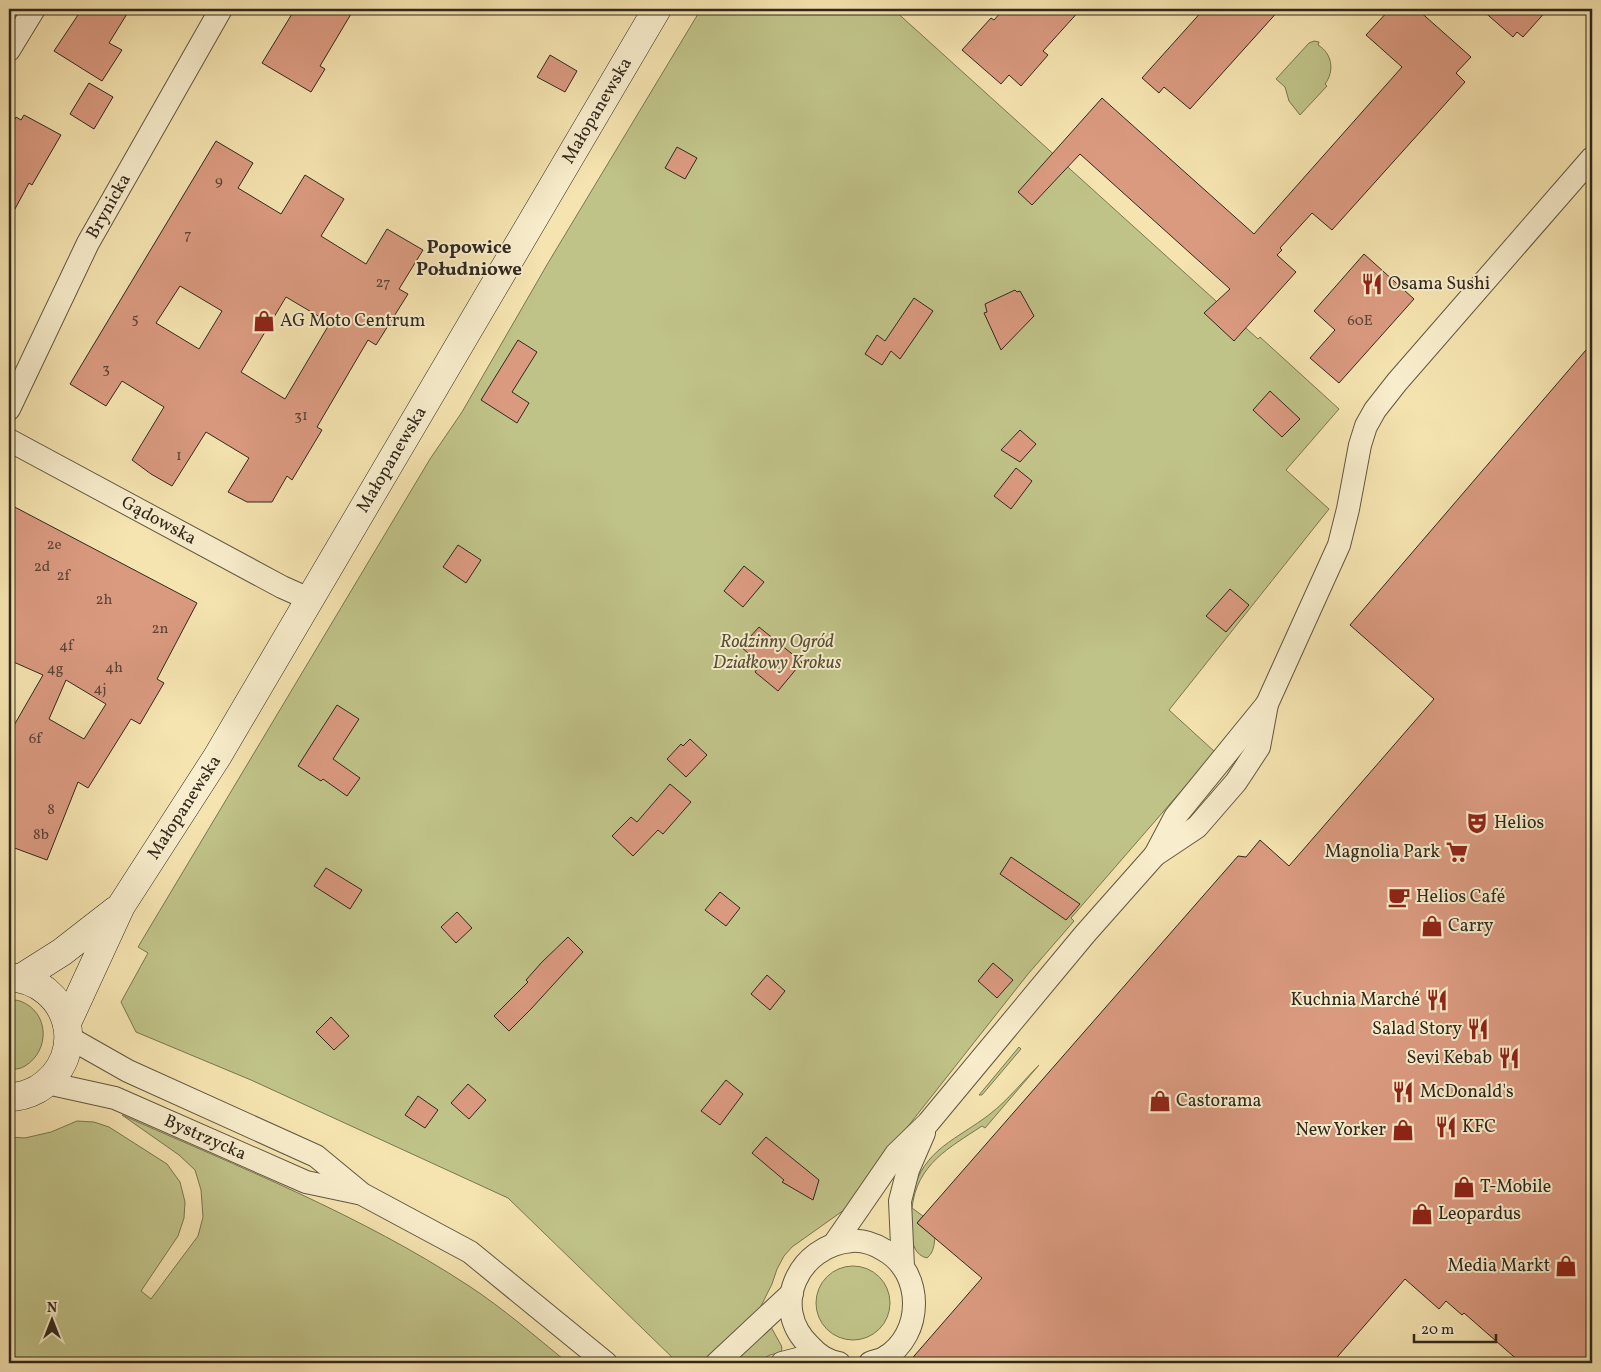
<svg xmlns="http://www.w3.org/2000/svg" width="1601" height="1372" viewBox="0 0 1601 1372" font-family="Vollkorn,serif">
<style>
.green{fill:#c0c388;stroke:#787652}
.building{fill:#da9a80;stroke:#31281d;fill-rule:evenodd}
.lines{fill:none;stroke-linecap:round;stroke-linejoin:round}
.street-casing{stroke:#625742;stroke-width:24}
.secondary-casing{stroke:#31281d;stroke-width:29}
.street{stroke:#f8edcc;stroke-width:22}
.secondary{stroke:#f8edcc;stroke-width:28}
.labels{text-anchor:middle;dominant-baseline:central;stroke-width:4;stroke-linejoin:round;paint-order:stroke}
.number-label{font-size:15px;fill:#5b4436}
.street-label{font-size:18px;fill:#31281d;stroke:#f8edcc}
.poi-label{font-size:18px;fill:#31281d;stroke:#f8edcc;text-anchor:start}
.park-label{font-size:18px;font-style:italic;fill:#554f38;stroke:#f8edcc}
.neighbourhood-label{font-size:19px;font-weight:bold;fill:#31281d;stroke:#f8edcc}
</style>
<rect width="100%" height="100%" fill="#f5e4b0"/>
<filter id="stains"><feTurbulence type="fractalNoise" baseFrequency=".004" numOctaves="4"/><feColorMatrix values="0 0 0 0 .2 0 0 0 0 .09 0 0 0 0 .02 0 0 0 .5 -.17"/></filter>
<radialGradient id="worn" r=".72"><stop offset=".6" stop-color="#630" stop-opacity="0"/><stop offset="1" stop-color="#630" stop-opacity=".3"/></radialGradient>
<path class="green" d="M 701,9 L 893,9 L 1258,339 L 1260,337 L 1339,409 L 1286,470 L 1329,509 L 1169,710 L 1215,752 L 1071,918 L 1074,921 L 1028,974 L 894,1144 L 844,1210 L 792,1247 L 784,1256 L 777,1269 L 772,1284 L 761,1306 L 708,1358 L 699,1363 L 678,1363 L 508,1198 L 251,1080 L 136,1032 L 121,1002 L 148,953 L 138,947 L 430,459 L 462,412 L 548,263 Z
M 1314,41 L 1319,42 L 1318,45 C 1332,53 1335,71 1325,84 L 1327,86 L 1300,115 L 1289,101 L 1285,87 L 1276,79 L 1309,43 Z
M 9,999 C 12,1000 17,1000 20,1001 C 50,1012 50,1051 25,1066 C 21,1069 15,1069 10,1070 Z
M 1019,1047 L 1021,1049 L 982,1095 L 979,1095 Z
M 1039,1065 L 985,1128 L 982,1126 C 949,1148 917,1164 912,1208 L 923,1216 L 917,1223 L 935,1237 C 934,1245 934,1252 927,1258 C 915,1255 913,1245 911,1234 C 908,1216 909,1211 913,1193 C 923,1149 958,1139 990,1114 C 1008,1100 1023,1081 1039,1065 Z
M 122,1115 C 239,1167 361,1215 469,1286 C 504,1309 536,1337 568,1363 L 9,1363 L 9,1137 L 25,1138 L 51,1132 L 77,1121 L 94,1122 L 109,1127 L 167,1164 L 180,1182 L 185,1202 L 184,1218 L 178,1236 L 141,1291 L 151,1299 L 198,1236 L 203,1217 L 201,1190 L 195,1170 L 179,1155 Z
M816 1303a37 37 0 1 1 74 0a37 37 0 1 1-74 0Z
M 771,1327 L 781,1345 L 782,1348 L 781,1352 L 770,1355 L 754,1363 L 731,1363 Z"/>
<path class="building" d="M 82,9 L 130,9 L 109,43 L 122,50 L 102,81 L 54,51 Z
M 295,9 L 354,9 L 320,66 L 325,69 L 311,92 L 262,63 Z
M 1004,9 L 1081,9 L 1043,51 L 1048,55 L 1021,86 L 1009,75 L 1001,84 L 962,50 L 991,18 L 994,20 Z
M 1204,9 L 1280,9 L 1190,109 L 1164,87 L 1159,93 L 1142,78 Z
M 1390,9 L 1417,9 L 1471,57 L 1456,73 L 1465,82 L 1332,230 L 1312,213 L 1280,248 L 1282,250 L 1277,255 L 1296,272 L 1234,341 L 1204,313 L 1230,289 L 1080,154 L 1032,205 L 1018,192 L 1102,98 L 1254,234 L 1402,67 L 1366,35 Z
M 1481,9 L 1548,9 L 1523,37 L 1517,32 L 1513,37 Z
M 550,55 L 577,71 L 565,92 L 537,77 Z
M 89,83 L 113,97 L 94,129 L 70,114 Z
M 24,115 L 61,135 L 32,185 L 29,183 L 9,220 L 9,130 L 16,117 L 21,120 Z
M 216,141 L 253,163 L 238,188 L 281,214 L 305,175 L 344,199 L 321,236 L 366,264 L 387,229 L 423,250 L 399,289 L 408,294 L 376,345 L 368,340 L 317,427 L 322,430 L 292,480 L 287,476 L 272,502 L 247,502 L 228,492 L 249,458 L 206,432 L 172,486 L 151,474 L 132,460 L 164,407 L 122,381 L 106,406 L 70,384 ZM 180,286 L 222,311 L 199,349 L 156,323 ZM 286,297 L 330,323 L 285,399 L 241,372 Z
M 677,147 L 697,158 L 685,179 L 665,168 Z
M 1364,254 L 1414,299 L 1339,383 L 1310,358 L 1335,330 L 1314,311 Z
M 1015,290 L 1017,292 L 1020,291 L 1034,316 L 1001,350 L 984,313 L 987,312 L 985,304 Z
M 914,298 L 933,311 L 900,359 L 891,351 L 882,365 L 865,354 L 877,335 L 885,341 Z
M 518,340 L 537,352 L 512,392 L 529,403 L 517,423 L 481,400 Z
M 1592,343 L 1592,1363 L 1521,1363 L 1464,1313 L 1462,1315 L 1446,1301 L 1439,1309 L 1405,1279 L 1332,1363 L 908,1363 L 982,1278 L 917,1223 L 1238,856 L 1246,857 L 1260,840 L 1289,866 L 1434,699 L 1350,625 Z
M 1270,391 L 1300,419 L 1282,437 L 1253,410 Z
M 1020,430 L 1036,444 L 1020,462 L 1001,450 Z
M 1016,468 L 1032,481 L 1011,509 L 994,496 Z
M 9,504 L 197,603 L 157,679 L 164,683 L 140,724 L 131,719 L 88,788 L 78,782 L 47,860 L 9,846 L 9,734 L 43,675 L 9,660 ZM 66,680 L 106,704 L 84,739 L 49,719 Z
M 458,545 L 481,560 L 466,583 L 443,567 Z
M 744,566 L 764,582 L 743,607 L 724,591 Z
M 1230,589 L 1249,605 L 1226,632 L 1206,616 Z
M 759,627 L 802,662 L 778,691 L 755,672 L 761,664 L 741,647 Z
M 337,705 L 359,719 L 333,759 L 360,778 L 347,796 L 323,779 L 321,781 L 298,766 Z
M 690,739 L 707,755 L 686,777 L 667,759 L 681,744 L 683,746 Z
M 670,784 L 691,802 L 663,834 L 658,830 L 633,856 L 612,836 L 631,817 L 637,822 Z
M 1011,857 L 1080,904 L 1066,920 L 1000,874 Z
M 326,868 L 362,890 L 350,909 L 314,886 Z
M 720,892 L 740,908 L 726,926 L 705,910 Z
M 457,912 L 472,928 L 456,943 L 441,927 Z
M 568,937 L 583,952 L 531,1009 L 509,1031 L 494,1016 L 528,982 L 526,980 L 542,962 Z
M 993,963 L 1013,980 L 997,998 L 978,981 Z
M 767,975 L 785,991 L 770,1010 L 751,994 Z
M 331,1017 L 349,1036 L 334,1050 L 316,1032 Z
M 726,1080 L 743,1094 L 720,1125 L 701,1111 Z
M 468,1084 L 486,1100 L 469,1119 L 451,1103 Z
M 418,1096 L 438,1110 L 425,1128 L 405,1115 Z
M 766,1137 L 819,1180 L 813,1200 L 782,1182 L 784,1180 L 752,1153 Z"/>
<g class="lines">
<g class="street-casing">
<g id="street">
<path d="M 9,50 L 34,9"/>
<path id="s1" d="M 9,409 L 88,243 L 221,9"/>
<path id="s2" d="M 9,440 L 282,587 L 309,599"/>
<path d="M 1155,855 L 1197,827 L 1236,782 L 1259,747 L 1267,704 L 1339,545 L 1348,509 L 1360,445 L 1366,426 L 1375,410 L 1397,382 L 1592,158"/>
<path d="M 68,1037 L 128,1071 L 316,1156 L 362,1194 L 470,1252 L 606,1363"/>
<path id="s3" d="M 47,1083 L 115,1098 L 306,1182 L 358,1193"/>
<path d="M 834,1244 L 896,1154 L 928,1123 L 1085,934 L 1155,855 L 1175,817 L 1267,704"/>
<path d="M 903,1267 L 900,1201 L 908,1170 L 924,1133"/>
<path d="M 717,1363 L 792,1293"/>
<path d="M 782,1363 L 817,1354"/>
<path d="M 839,1363 C 827,1361 818,1355 810,1346 C 769,1308 798,1245 852,1241 C 863,1240 874,1244 884,1250 C 924,1272 924,1335 884,1358 C 880,1360 875,1361 870,1363"/>
</g>
</g>
<g class="secondary-casing">
<g id="secondary">
<path d="M 9,977 C 70,981 91,1056 38,1089 C 29,1094 19,1097 9,1097"/>
<path d="M 21,978 L 62,952 L 116,910"/>
<path id="s4" d="M 67,1023 L 121,906 L 217,757 L 657,9"/>
</g>
</g>
<use href="#street" class="street"/>
<use href="#secondary" class="secondary"/>
</g>
<defs>
<g id="restaurant-bare" transform="scale(1.725)"><path d="M-5-6h1v4h1v-4h1v4h1v-4h1v5L-1.5 .5V6h-2V.5L-5-1ZM5-6V6H3V1.5H1.5Q1.5-4 5-6Z" fill="#8f2418" stroke="#f8edcc" stroke-width="2.5" paint-order="stroke"/></g>
<g id="shop-bare" transform="scale(1.725)"><path d="M-5-2.5h2.3a2.7 3.5 0 0 1 5.4 0H5L5.5 6h-11ZM-1.5-2.5h3a1.5 2.3 0 0 0-3 0Z" fill="#8f2418" stroke="#f8edcc" stroke-width="2.5" paint-order="stroke"/></g>
<g id="theatre-bare" transform="scale(1.725)"><path d="M-5-5.5Q0-4 5-5.5V0Q5 5 0 6Q-5 5-5 0ZM-3.3-2.5H-1v1.5H-3.3ZM1-2.5H3.3v1.5H1ZM-2.8 1Q0 5.5 2.8 1Z" fill="#8f2418" stroke="#f8edcc" stroke-width="2.5" paint-order="stroke"/></g>
<g id="supermarket-bare" transform="scale(1.725)"><path d="M-6-5.5h2.5l.6 2H6L4.5 2H-2.5L-4.4-4H-6ZM-1.5 3.2a1.3 1.3 0 1 0 .1 0ZM3 3.2a1.3 1.3 0 1 0 .1 0Z" fill="#8f2418" stroke="#f8edcc" stroke-width="2.5" paint-order="stroke"/></g>
<g id="cafe-bare" transform="scale(1.725)"><path d="M-5.5-4.5H6V0H3Q3 3.5 0 3.5H-2.5Q-5.5 3.5-5.5 0ZM3-3.2v2h1.7v-2ZM-6 4.5H4V6H-6Z" fill="#8f2418" stroke="#f8edcc" stroke-width="2.5" paint-order="stroke"/></g>
</defs>
<g fill-rule="evenodd">
<use href="#restaurant-bare" x="1372" y="284"/>
<use href="#shop-bare" x="264" y="321"/>
<use href="#theatre-bare" x="1477" y="823"/>
<use href="#supermarket-bare" x="1457" y="852"/>
<use href="#cafe-bare" x="1399" y="897"/>
<use href="#shop-bare" x="1432" y="926"/>
<use href="#restaurant-bare" x="1437" y="1000"/>
<use href="#restaurant-bare" x="1478" y="1029"/>
<use href="#restaurant-bare" x="1509" y="1058"/>
<use href="#restaurant-bare" x="1403" y="1092"/>
<use href="#shop-bare" x="1160" y="1101"/>
<use href="#restaurant-bare" x="1446" y="1127"/>
<use href="#shop-bare" x="1403" y="1130"/>
<use href="#shop-bare" x="1464" y="1187"/>
<use href="#shop-bare" x="1422" y="1214"/>
<use href="#shop-bare" x="1566" y="1266"/>
</g>
<g class="labels">
<g class="number-label">
<text x="219" y="181">9</text>
<text x="188" y="235">7</text>
<text x="383" y="283">27</text>
<text x="135" y="319">5</text>
<text x="1360" y="321">60E</text>
<text x="106" y="369">3</text>
<text x="301" y="416">31</text>
<text x="179" y="456">1</text>
<text x="54" y="545">2e</text>
<text x="42" y="567">2d</text>
<text x="63" y="576">2f</text>
<text x="104" y="600">2h</text>
<text x="160" y="629">2n</text>
<text x="66" y="646">4f</text>
<text x="114" y="668">4h</text>
<text x="55" y="669">4g</text>
<text x="100" y="689">4j</text>
<text x="35" y="739">6f</text>
<text x="51" y="810">8</text>
<text x="41" y="835">8b</text>
</g>
<g class="street-label">
<text stroke="none"><textPath href="#s4" startOffset="1056">Małopanewska</textPath></text>
<text stroke="none"><textPath href="#s1" startOffset="226">Brynicka</textPath></text>
<text stroke="none"><textPath href="#s4" startOffset="651">Małopanewska</textPath></text>
<text stroke="none"><textPath href="#s2" startOffset="170">Gądowska</textPath></text>
<text stroke="none"><textPath href="#s4" startOffset="246">Małopanewska</textPath></text>
<text stroke="none"><textPath href="#s3" startOffset="168">Bystrzycka</textPath></text>
</g>
<g class="poi-label">
<text x="1388" y="284">Osama Sushi</text>
<text x="280" y="321">AG Moto Centrum</text>
<text x="1494" y="823">Helios</text>
<text x="1440" y="852" text-anchor="end">Magnolia Park</text>
<text x="1416" y="897">Helios Café</text>
<text x="1448" y="926">Carry</text>
<text x="1420" y="1000" text-anchor="end">Kuchnia Marché</text>
<text x="1462" y="1029" text-anchor="end">Salad Story</text>
<text x="1492" y="1058" text-anchor="end">Sevi Kebab</text>
<text x="1420" y="1092">McDonald's</text>
<text x="1176" y="1101">Castorama</text>
<text x="1462" y="1127">KFC</text>
<text x="1386" y="1130" text-anchor="end">New Yorker</text>
<text x="1480" y="1187">T-Mobile</text>
<text x="1438" y="1214">Leopardus</text>
<text x="1550" y="1266" text-anchor="end">Media Markt</text>
</g>
<g class="park-label">
<text x="777" y="642">Rodzinny Ogród<tspan x="777" dy="21">Działkowy Krokus</tspan></text>
</g>
<g class="neighbourhood-label">
<text x="469" y="248">Popowice<tspan x="469" dy="22">Południowe</tspan></text>
</g>
</g>
<rect width="1601" height="1372" fill="none" stroke="#f5e4b0" stroke-width="30"/>
<rect x="10" y="10" width="1581" height="1352" fill="none" stroke="#31281d" stroke-width="2.5"/>
<rect x="15" y="15" width="1571" height="1342" fill="none" stroke="#31281d"/>
<g transform="translate(52 1320)" stroke="#f8edcc" stroke-width="4" paint-order="stroke">
<path d="M0-4L9 19L0 12L-9 19Z" fill="#31281d"/>
<text y="-8" font-size="14" font-weight="bold" text-anchor="middle" fill="#31281d">N</text>
</g>
<path d="M1414 1334v8h82v-8" fill="none" stroke="#31281d" stroke-width="2.5"/>
<text x="1421" y="1334" font-size="15" fill="#31281d" stroke="#f8edcc" stroke-width="4" paint-order="stroke">20 m</text>
<rect width="100%" height="100%" filter="url(#stains)"/>
<rect width="100%" height="100%" fill="url(#worn)"/>
</svg>
